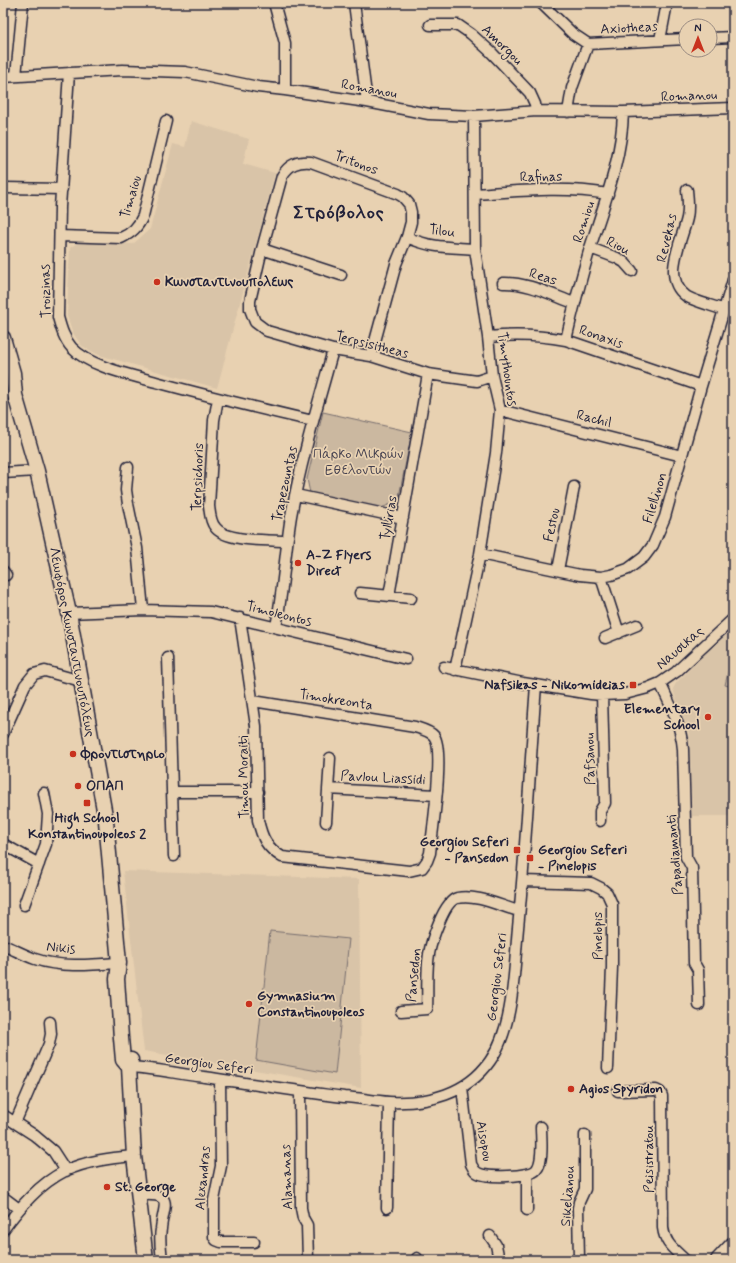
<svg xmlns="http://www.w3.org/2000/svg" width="736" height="1263" viewBox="0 0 736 1263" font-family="Mynerve,sans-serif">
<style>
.built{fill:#d9c4a8}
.green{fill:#cbb8a0;stroke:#766d6e}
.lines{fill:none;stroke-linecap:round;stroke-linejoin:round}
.street-casing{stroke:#22223b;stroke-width:13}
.secondary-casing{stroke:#22223b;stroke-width:17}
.street{stroke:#e8d1b1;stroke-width:10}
.secondary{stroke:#e8d1b1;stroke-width:14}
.poi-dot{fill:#c8321e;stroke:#e8d1b1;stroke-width:1.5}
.labels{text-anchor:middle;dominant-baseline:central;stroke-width:3.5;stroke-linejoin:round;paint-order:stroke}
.street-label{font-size:14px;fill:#22223b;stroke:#e8d1b1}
.poi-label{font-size:14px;font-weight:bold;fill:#22223b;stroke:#e8d1b1;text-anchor:start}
.park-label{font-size:14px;fill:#44404f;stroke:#e8d1b1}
.district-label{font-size:18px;font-weight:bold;letter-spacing:1px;fill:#22223b;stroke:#e8d1b1}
</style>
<rect width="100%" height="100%" fill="#e8d1b1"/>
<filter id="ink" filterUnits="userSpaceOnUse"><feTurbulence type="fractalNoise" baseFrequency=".025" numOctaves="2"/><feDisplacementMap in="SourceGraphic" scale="8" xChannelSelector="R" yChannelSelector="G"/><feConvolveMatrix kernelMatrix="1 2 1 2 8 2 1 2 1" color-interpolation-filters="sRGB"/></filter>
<g filter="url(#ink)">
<path class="built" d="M 191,121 L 249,139 L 243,164 L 275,173 L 217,388 L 99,355 L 82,346 L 73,333 L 67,316 L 70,248 L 80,241 L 133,244 L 150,229 L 173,144 L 185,147 Z
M 733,627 L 733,816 L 692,816 L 689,734 L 676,699 L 673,689 L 676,683 Z
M 123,871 L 359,879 L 361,1088 L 144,1051 Z"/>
<path class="green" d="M 323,412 L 412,432 L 398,501 L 379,509 L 310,493 L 307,479 Z
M 733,652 L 733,687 L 725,685 Z
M 270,931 L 349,939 L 335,1074 L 256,1060 Z"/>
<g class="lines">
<g class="street-casing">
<path id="street" d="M 274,3 L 285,43 L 285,90
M 354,3 L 367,102
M 541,3 L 573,34 L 588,44 L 686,39
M 430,25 L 458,25 L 471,34 L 491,52 L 530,93 L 535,104 L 536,111
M 710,38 L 733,37
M 660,40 L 667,3
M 69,73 L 60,207 L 58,317 C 61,328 64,339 72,348 C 90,367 131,375 156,382 C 208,396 261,409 313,421
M 16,76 L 23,3
M 3,77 L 122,70 L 185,72 L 258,87 L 285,90 L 367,102 L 429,114 L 474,116 L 536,111 L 623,112 L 733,108
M 568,112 L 572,88 L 588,44
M 5,188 L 62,189
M 687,190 C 688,199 689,209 687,218 C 682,241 661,278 686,296 C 693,301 714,306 724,310
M 475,194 C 519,191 564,186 608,194
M 60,236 L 121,238 C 132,233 138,227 143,216 L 166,121
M 407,237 C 430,248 449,247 475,249
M 590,248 L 617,258 L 624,262 L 632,271
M 262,249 L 341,275
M 503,283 C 527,282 552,295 574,303
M 488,337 C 515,334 539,335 566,340 L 701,386
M 566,340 C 573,309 581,279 590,248 C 604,204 622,159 623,112
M 371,356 L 396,264 L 407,237 L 411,222 L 411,212 L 409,204 L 403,197 L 398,194 L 311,162 C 298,161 289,164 282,176 L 262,249 L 250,301 L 250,309 L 255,322 L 267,331 L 333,350 L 371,356 L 428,374 L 477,381 L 492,376
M 218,399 L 214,420 L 209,506 C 210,513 210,521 215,527 C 225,542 269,540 287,541
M 500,410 L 682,456
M 128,467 L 126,490 L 128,504 L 137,548 L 143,610
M 3,473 L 37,471
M 296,495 L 403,518
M 480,554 L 580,575 L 601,577 L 611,575 L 628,569 L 644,557 L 653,545 L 665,517 L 701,386 L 733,280
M 558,570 L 574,487
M 3,571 L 6,575
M 601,577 L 619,633
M 360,593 L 411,598
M 389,596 L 428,374
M 69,613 L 143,610 L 211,612 L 406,659
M 240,618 L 256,726 L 258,820 C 262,838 266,847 282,857 L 409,871 L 422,868 L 427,861 L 430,853 C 432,833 445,750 434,736 C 430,731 421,729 415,727 L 253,701
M 276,627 C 283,590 285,553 291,516 C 301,460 318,404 333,350
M 605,638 L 637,625
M 168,658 L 174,856
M 444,667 L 523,683 L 591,694 L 602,695 L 625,694 L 648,688 L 660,683 L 676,672 L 733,619
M 455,670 L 480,554 L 496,453 L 500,410 L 492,376 L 488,337 L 475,249 L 474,116
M 660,683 C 670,704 681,725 683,749 L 686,857 L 692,868 L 694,963 L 698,970 L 699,1005
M 3,734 L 25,685 L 34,674 L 45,671 L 81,681
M 328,789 L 436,795
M 172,792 L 258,792
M 600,821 L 600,811 L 605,803 L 602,695
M 326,822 L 330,758
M 3,844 L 39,864
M 523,881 L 591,883 L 601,888 L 607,893 L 612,904 L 612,967 L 608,1068
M 24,905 L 46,844 L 48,814 L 44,793
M 3,945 C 13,949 24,955 35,959 C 61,968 92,965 119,963
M 401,1011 L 427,1009 C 428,991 426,972 429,954 C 431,942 444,901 457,898 C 477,894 500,906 519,911
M 129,1067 C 151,1068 174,1073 197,1076 C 246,1083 295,1091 344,1097 C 359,1098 374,1101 389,1102 C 428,1104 467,1094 490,1061 C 514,1027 514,969 518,928 C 526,847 530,766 536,685
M 220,1080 L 221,1166 L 214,1200 L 214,1237 L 216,1240 L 221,1242 L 254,1242
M 462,1087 L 471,1164 C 473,1168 474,1171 478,1173 C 486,1178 530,1177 536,1170 C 544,1162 541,1138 541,1127
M 618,1091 L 656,1090 L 660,1092 L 662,1096 L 663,1228 C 665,1244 674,1249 685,1260
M 300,1092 L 301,1208 L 303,1218 L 307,1225 L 308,1260
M 3,1115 L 34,1135 L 53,1151 L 66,1171
M 15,1123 L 49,1044 L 51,1034 L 50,1022
M 139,1195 C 176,1193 163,1205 161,1229 C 159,1239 161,1250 162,1260
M 3,1197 L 19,1209
M 387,1208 L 389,1102
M 527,1210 L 527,1175
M 3,1230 C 20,1207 39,1184 65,1171 C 86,1161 111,1158 134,1156
M 490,1236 L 496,1245 L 499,1260
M 417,1258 L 417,1260
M 579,1260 L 578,1208 L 579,1202 L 585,1189 L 585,1135"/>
</g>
<g class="secondary-casing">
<path id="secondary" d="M 3,338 L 13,373 L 15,395 L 37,471 L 69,613 L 106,821 L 119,963 L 117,979 L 121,1038 L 123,1060 L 129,1067
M 131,1060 L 129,1067 L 134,1156 L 146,1260
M 718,1260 L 733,1244"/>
</g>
<use href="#street" class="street"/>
<use href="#secondary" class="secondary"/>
</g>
</g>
<g class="poi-dot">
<circle cx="157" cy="282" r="4"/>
<circle cx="298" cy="563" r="4"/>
<rect x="629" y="681" width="8" height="8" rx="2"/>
<circle cx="708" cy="717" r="4"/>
<circle cx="73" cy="754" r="4"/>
<circle cx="78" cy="786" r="4"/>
<rect x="83" y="799" width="8" height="8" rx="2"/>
<rect x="513" y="846" width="8" height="8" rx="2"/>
<rect x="526" y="854" width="8" height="8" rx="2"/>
<circle cx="249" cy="1004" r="4"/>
<circle cx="571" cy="1089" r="4"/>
<circle cx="107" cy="1187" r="4"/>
</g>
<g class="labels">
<g class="street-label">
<text transform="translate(629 28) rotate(-3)">Axiotheas</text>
<text transform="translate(502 45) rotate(44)">Amorgou</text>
<text transform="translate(369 89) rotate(10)">Romanou</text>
<text transform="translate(689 96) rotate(-2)">Romanou</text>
<text transform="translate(356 163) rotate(20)">Tritonos</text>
<text transform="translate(541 177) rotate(-1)">Rafinas</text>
<text transform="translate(131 197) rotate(-73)">Timaiou</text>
<text transform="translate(584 222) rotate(-72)">Romiou</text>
<text transform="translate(442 231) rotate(7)">Tilou</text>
<text transform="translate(667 238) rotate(-77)">Revekas</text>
<text transform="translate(618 246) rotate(27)">Riou</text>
<text transform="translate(543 277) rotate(18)">Reas</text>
<text transform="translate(46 291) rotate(-91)">Troizinas</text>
<text transform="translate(601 337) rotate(19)">Ronaxis</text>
<text transform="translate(372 345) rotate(14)">Terpsisitheas</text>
<text transform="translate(507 369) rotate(82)">Timythountos</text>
<text transform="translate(594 419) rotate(14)">Rachil</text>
<text transform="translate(198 477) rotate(-88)">Terpsichoris</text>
<text transform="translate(285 484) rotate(-78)">Trapezountas</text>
<text transform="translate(655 498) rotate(-73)">Filellinon</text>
<text transform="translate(389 518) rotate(-80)">Tyllirias</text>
<text transform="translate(552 525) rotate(-78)">Festou</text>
<text transform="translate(279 614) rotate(14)">Timoleontos</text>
<text transform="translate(72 642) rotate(79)">Λεωφόρος Κωνσταντινουπόλεως</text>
<text transform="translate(680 648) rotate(-41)">Ναυσικας</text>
<text transform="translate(336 700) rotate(9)">Timokreonta</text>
<text transform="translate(590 759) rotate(-91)">Pafsanou</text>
<text transform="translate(244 777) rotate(-91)">Timou Moraiti</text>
<text transform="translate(383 778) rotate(3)">Pavlou Liassidi</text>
<text transform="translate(675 855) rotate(-95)">Papadiamanti</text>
<text transform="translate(598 936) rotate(-90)">Pinelopis</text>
<text transform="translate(61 948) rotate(6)">Nikis</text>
<text transform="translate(414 975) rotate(-84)">Pansedon</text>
<text transform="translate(497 977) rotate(-83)">Georgiou Seferi</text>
<text transform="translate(209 1064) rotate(8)">Georgiou Seferi</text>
<text transform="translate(484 1141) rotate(80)">Aisopou</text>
<text transform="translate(649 1159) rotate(-90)">Peisistratou</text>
<text transform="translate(287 1177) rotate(-92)">Alamanas</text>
<text transform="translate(203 1178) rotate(-85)">Alexandras</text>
<text transform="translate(568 1196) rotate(-86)">Sikelianou</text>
</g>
<g class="poi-label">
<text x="165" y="282">Κωνσταντινουπολεως</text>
<text x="306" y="555">A-Z Flyers<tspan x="306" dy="16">Direct</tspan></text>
<text x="625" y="685" text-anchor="end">Nafsikas - Nikomideias</text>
<text x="700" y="709" text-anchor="end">Elementary<tspan x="700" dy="16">School</tspan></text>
<text x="81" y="754">Φροντιστηριο</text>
<text x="86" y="786">ΟΠΑΠ</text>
<text x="87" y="818" text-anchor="middle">High School<tspan x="87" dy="16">Konstantinoupoleos 2</tspan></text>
<text x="509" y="842" text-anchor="end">Georgiou Seferi<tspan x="509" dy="16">- Pansedon</tspan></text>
<text x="538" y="850">Georgiou Seferi<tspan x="538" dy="16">- Pinelopis</tspan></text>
<text x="257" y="996">Gymnasium<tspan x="257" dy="16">Constantinoupoleos</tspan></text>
<text x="579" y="1089">Agios Spyridon</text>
<text x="115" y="1187">St. George</text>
</g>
<g class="park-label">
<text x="358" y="454">Πάρκο Μικρών<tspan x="358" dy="16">Εθελοντών</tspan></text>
</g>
<g class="district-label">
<text x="339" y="213">Στρόβολος</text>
</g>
</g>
<rect width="736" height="1263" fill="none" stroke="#e8d1b1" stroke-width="16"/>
<rect x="8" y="8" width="720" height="1247" fill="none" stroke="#22223b" stroke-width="1.5" filter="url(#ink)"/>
<g transform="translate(698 38)"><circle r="19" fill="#e8d1b1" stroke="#998b82"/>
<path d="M0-3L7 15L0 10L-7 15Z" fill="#c8321e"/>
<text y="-6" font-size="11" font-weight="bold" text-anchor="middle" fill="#22223b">N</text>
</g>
</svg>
